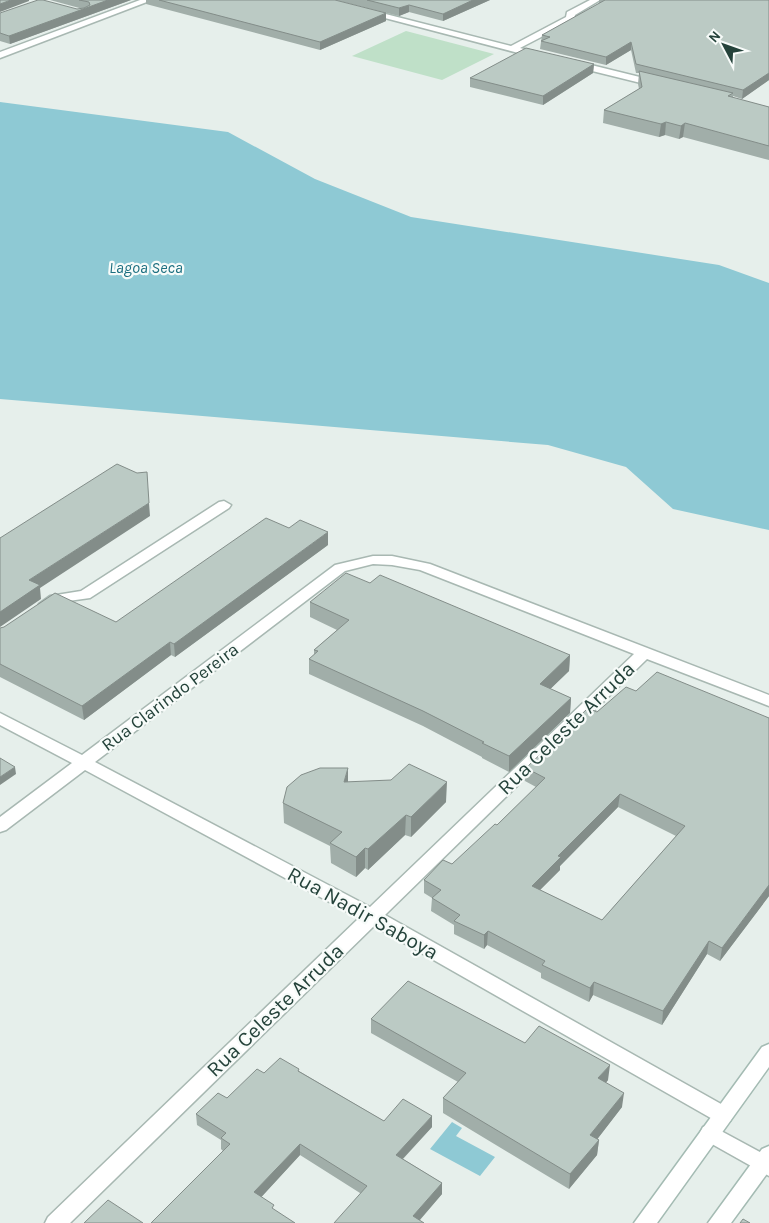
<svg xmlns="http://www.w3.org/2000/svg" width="769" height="1223" viewBox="0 0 769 1223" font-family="Karla,sans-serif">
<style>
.green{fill:#bfe0c8}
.water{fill:#8ec9d4}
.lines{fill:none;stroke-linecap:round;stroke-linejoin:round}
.minor-casing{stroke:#a8b8b2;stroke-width:3}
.secondary-casing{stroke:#a4bbb3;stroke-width:3}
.minor{fill:#fff;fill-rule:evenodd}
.secondary{fill:#fff;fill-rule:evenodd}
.wall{fill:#a1aea9;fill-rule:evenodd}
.shaded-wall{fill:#838d89}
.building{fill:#bbcac4;stroke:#838d89;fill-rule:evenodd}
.labels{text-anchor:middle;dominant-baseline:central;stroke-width:4.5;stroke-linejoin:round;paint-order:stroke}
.far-water-label{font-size:16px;font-style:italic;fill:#1c6f80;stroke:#f7fbf9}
.street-label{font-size:18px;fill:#24423a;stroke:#f7fbf9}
.near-street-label{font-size:21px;fill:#24423a;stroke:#f7fbf9}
</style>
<rect width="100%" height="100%" fill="#e6efeb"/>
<path class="green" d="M 406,31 L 494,54 L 442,80 L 352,56 Z"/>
<path class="water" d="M 0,102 L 228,132 L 315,179 L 411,217 L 719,265 L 769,283 L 769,530 L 673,509 L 626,467 L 548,445 L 0,399 Z
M 452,1122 L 462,1128 L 456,1136 L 495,1157 L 480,1176 L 430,1149 Z"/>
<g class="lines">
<g class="minor-casing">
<path id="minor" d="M 140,0 L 152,0 L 0,58 L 0,52 Z
M 590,0 L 600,0 L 575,15 L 574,20 L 520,48 L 544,54 L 544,58 L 541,59 L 362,12 L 366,9 L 511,46 L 566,17 L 567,12 Z
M 575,61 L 660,82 L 662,84 L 657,87 L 572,66 L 572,62 Z
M 224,501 L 231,505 L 229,508 L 90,598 L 61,602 L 46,608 L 41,607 L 39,604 L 50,596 L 81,591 L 219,502 Z
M 373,556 L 392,556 L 430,564 L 769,695 L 769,706 L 647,659 L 385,915 L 730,1109 L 733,1115 L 730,1121 L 723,1123 L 716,1121 L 374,926 L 70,1223 L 45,1223 L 48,1217 L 359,918 L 85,770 L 6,830 L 0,832 L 0,817 L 72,763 L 0,725 L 0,713 L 82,755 L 335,565 ZM 373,564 L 392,565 L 420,570 L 634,654 L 370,907 L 95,762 L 345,571 Z
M 710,1125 L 769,1157 L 769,1176 L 703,1139 L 700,1133 L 703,1127 Z"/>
</g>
<g class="secondary-casing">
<path id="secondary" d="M 769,1044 L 769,1067 L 657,1223 L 634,1223 L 762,1047 Z
M 769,1146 L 769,1171 L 731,1223 L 708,1223 L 762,1149 Z"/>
</g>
<use href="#minor" class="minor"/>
<use href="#secondary" class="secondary"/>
</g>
<path class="wall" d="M 50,0 L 131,0 L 10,44 L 0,41 L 0,13 L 83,9 Z
M 146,0 L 490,0 L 443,21 L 409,12 L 399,16 L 335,0 L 386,21 L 320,50 L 146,4 Z
M 599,0 L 769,0 L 769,80 L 742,99 L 733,96 L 733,98 L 769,107 L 769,160 L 683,137 L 679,139 L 665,135 L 659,137 L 603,123 L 604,110 L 639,89 L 638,84 L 639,73 L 636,73 L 631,50 L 606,65 L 540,49 L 542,35 L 600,3 L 599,3 Z
M 594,64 L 593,73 L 543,105 L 470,87 L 470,78 Z
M 328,545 L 175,657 L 171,655 L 84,720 L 0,677 L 0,628 L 116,622 Z
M 370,583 L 570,655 L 569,671 L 550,689 L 571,698 L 570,713 L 509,772 L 482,758 L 482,757 L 423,726 L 309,674 L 309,659 L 314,655 L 314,650 L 337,630 L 310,617 L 310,602 Z
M 636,691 L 769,718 L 769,896 L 720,961 L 707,954 L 662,1025 L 593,995 L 589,1002 L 541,978 L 541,973 L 487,945 L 484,949 L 454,934 L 454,925 L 431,911 L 432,898 L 424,893 L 424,880 L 452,864 L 497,825 L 536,787 L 525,781 L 526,768 L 597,712 ZM 618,807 L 676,836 L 602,920 L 540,890 L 560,870 L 560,866 Z
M 348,782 L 446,802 L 411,837 L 405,835 L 368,870 L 365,868 L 356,877 L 331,863 L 330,846 L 284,823 L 283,803 Z
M 371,1019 L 525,1043 L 608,1080 L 606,1083 L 622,1107 L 597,1139 L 599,1140 L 597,1155 L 569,1189 L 443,1113 L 443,1098 L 458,1082 L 371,1033 Z
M 299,1071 L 384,1121 L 432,1127 L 403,1159 L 442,1183 L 442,1194 L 420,1220 L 360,1193 L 300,1155 L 261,1197 L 151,1223 L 223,1151 L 221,1149 L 221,1140 L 197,1125 L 196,1114 L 227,1098 L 264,1073 Z"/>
<path class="shaded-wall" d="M 11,0 L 29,0 L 29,1 L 0,12 L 0,4 Z
M 108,0 L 131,0 L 10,44 L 9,36 Z
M 473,0 L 490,0 L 443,21 L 443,14 Z
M 409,5 L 409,12 L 399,16 L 399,8 Z
M 386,13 L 386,21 L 320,50 L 320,42 Z
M 631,42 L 631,50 L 606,65 L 606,57 Z
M 594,64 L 593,73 L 543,105 L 543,96 Z
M 769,73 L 769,80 L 742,99 L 743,90 Z
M 666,122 L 665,135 L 659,137 L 661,124 Z
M 685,123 L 683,137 L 679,139 L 681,126 Z
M 149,503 L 150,516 L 40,588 L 41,599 L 0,627 L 0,612 L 29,580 Z
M 328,532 L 328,545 L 175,657 L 174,644 Z
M 170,642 L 171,655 L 84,720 L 82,706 Z
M 570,655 L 569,671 L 539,700 L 540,684 Z
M 571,698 L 570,713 L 509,772 L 509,756 Z
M 15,767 L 16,774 L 0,785 L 0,777 Z
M 348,768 L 348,788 L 344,782 Z
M 447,782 L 446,802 L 411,837 L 411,817 Z
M 620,794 L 618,807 L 560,866 L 560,870 L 531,899 L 532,886 L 558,856 Z
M 406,815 L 405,835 L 368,870 L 368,849 Z
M 365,848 L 365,868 L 356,877 L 356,857 Z
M 769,885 L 769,896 L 720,961 L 722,948 Z
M 488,931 L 487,945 L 484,949 L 484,935 Z
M 709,941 L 707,954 L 662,1025 L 663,1011 Z
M 594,982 L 593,995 L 589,1002 L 590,988 Z
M 610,1065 L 608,1080 L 597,1093 L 598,1078 Z
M 624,1093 L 622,1107 L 589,1150 L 590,1135 Z
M 432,1116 L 432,1127 L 396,1166 L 396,1155 Z
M 599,1140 L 597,1155 L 569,1189 L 570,1174 Z
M 300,1144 L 300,1155 L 255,1204 L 254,1192 Z
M 442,1183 L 442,1194 L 417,1223 L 413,1216 Z"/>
<path class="building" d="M 0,0 L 11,0 L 0,4 Z
M 38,0 L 43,0 L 77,9 L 84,8 L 90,5 L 89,2 L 79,0 L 108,0 L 9,36 L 0,33 L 0,13 Z
M 159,0 L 335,0 L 386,13 L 320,42 Z
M 367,0 L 473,0 L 443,14 L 409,5 L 399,8 Z
M 605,0 L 769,0 L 769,73 L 743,90 L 636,64 L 631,42 L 606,57 L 541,41 L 550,37 L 542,35 Z
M 526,48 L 594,64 L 543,96 L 470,78 Z
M 639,71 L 733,93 L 728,96 L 769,107 L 769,146 L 685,123 L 681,126 L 666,122 L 661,124 L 604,110 L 642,87 Z
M 117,464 L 137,473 L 147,472 L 149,503 L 29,580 L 40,585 L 0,612 L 0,538 Z
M 266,518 L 289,528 L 300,520 L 328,532 L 174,644 L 170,642 L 82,706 L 0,664 L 0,628 L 4,627 L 55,593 L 116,622 Z
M 346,573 L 370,583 L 380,575 L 570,655 L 540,684 L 571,698 L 509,756 L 482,743 L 484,742 L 423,711 L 309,659 L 318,651 L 314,650 L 349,620 L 310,602 Z
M 657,672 L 769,718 L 769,885 L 722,948 L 709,941 L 663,1011 L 594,982 L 590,988 L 542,965 L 545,961 L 488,931 L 484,935 L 454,921 L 460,915 L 432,898 L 441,890 L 424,880 L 443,860 L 452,864 L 495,824 L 497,825 L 545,778 L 526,768 L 588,708 L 597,712 L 626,687 L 636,691 ZM 620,794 L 685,826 L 602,920 L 532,886 L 561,857 L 558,856 Z
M 0,758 L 15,767 L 0,777 Z
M 409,764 L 447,782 L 411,817 L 406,815 L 368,849 L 365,848 L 356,857 L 330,843 L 342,832 L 283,803 L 287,787 L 301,775 L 320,768 L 348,768 L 344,782 L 391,780 Z
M 408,981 L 525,1043 L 539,1026 L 610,1065 L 598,1078 L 624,1093 L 590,1135 L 599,1140 L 570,1174 L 443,1098 L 466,1073 L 371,1019 Z
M 280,1058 L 299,1069 L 298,1071 L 384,1121 L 403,1099 L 432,1116 L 396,1155 L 442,1183 L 413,1216 L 424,1223 L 334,1223 L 367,1186 L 300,1144 L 254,1192 L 274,1205 L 272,1208 L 295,1223 L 151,1223 L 230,1144 L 221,1138 L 226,1133 L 196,1114 L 218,1093 L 227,1098 L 257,1069 L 264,1073 Z
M 108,1200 L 143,1223 L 84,1223 Z
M 743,1219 L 750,1223 L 740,1223 Z"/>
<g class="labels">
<g class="far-water-label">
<text x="146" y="267">Lagoa Seca</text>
</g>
<g class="street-label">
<text transform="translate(170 697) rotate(-37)">Rua Clarindo Pereira</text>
</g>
<g class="near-street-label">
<text transform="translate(566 728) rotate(-44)">Rua Celeste Arruda</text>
<text transform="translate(363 913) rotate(29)">Rua Nadir Saboya</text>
<text transform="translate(275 1010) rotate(-44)">Rua Celeste Arruda</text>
</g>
</g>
<g transform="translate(724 45) rotate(311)" stroke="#f7fbf9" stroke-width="4" paint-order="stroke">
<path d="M0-4L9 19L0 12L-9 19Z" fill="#24423a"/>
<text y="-8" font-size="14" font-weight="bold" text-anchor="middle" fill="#24423a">N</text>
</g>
</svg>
